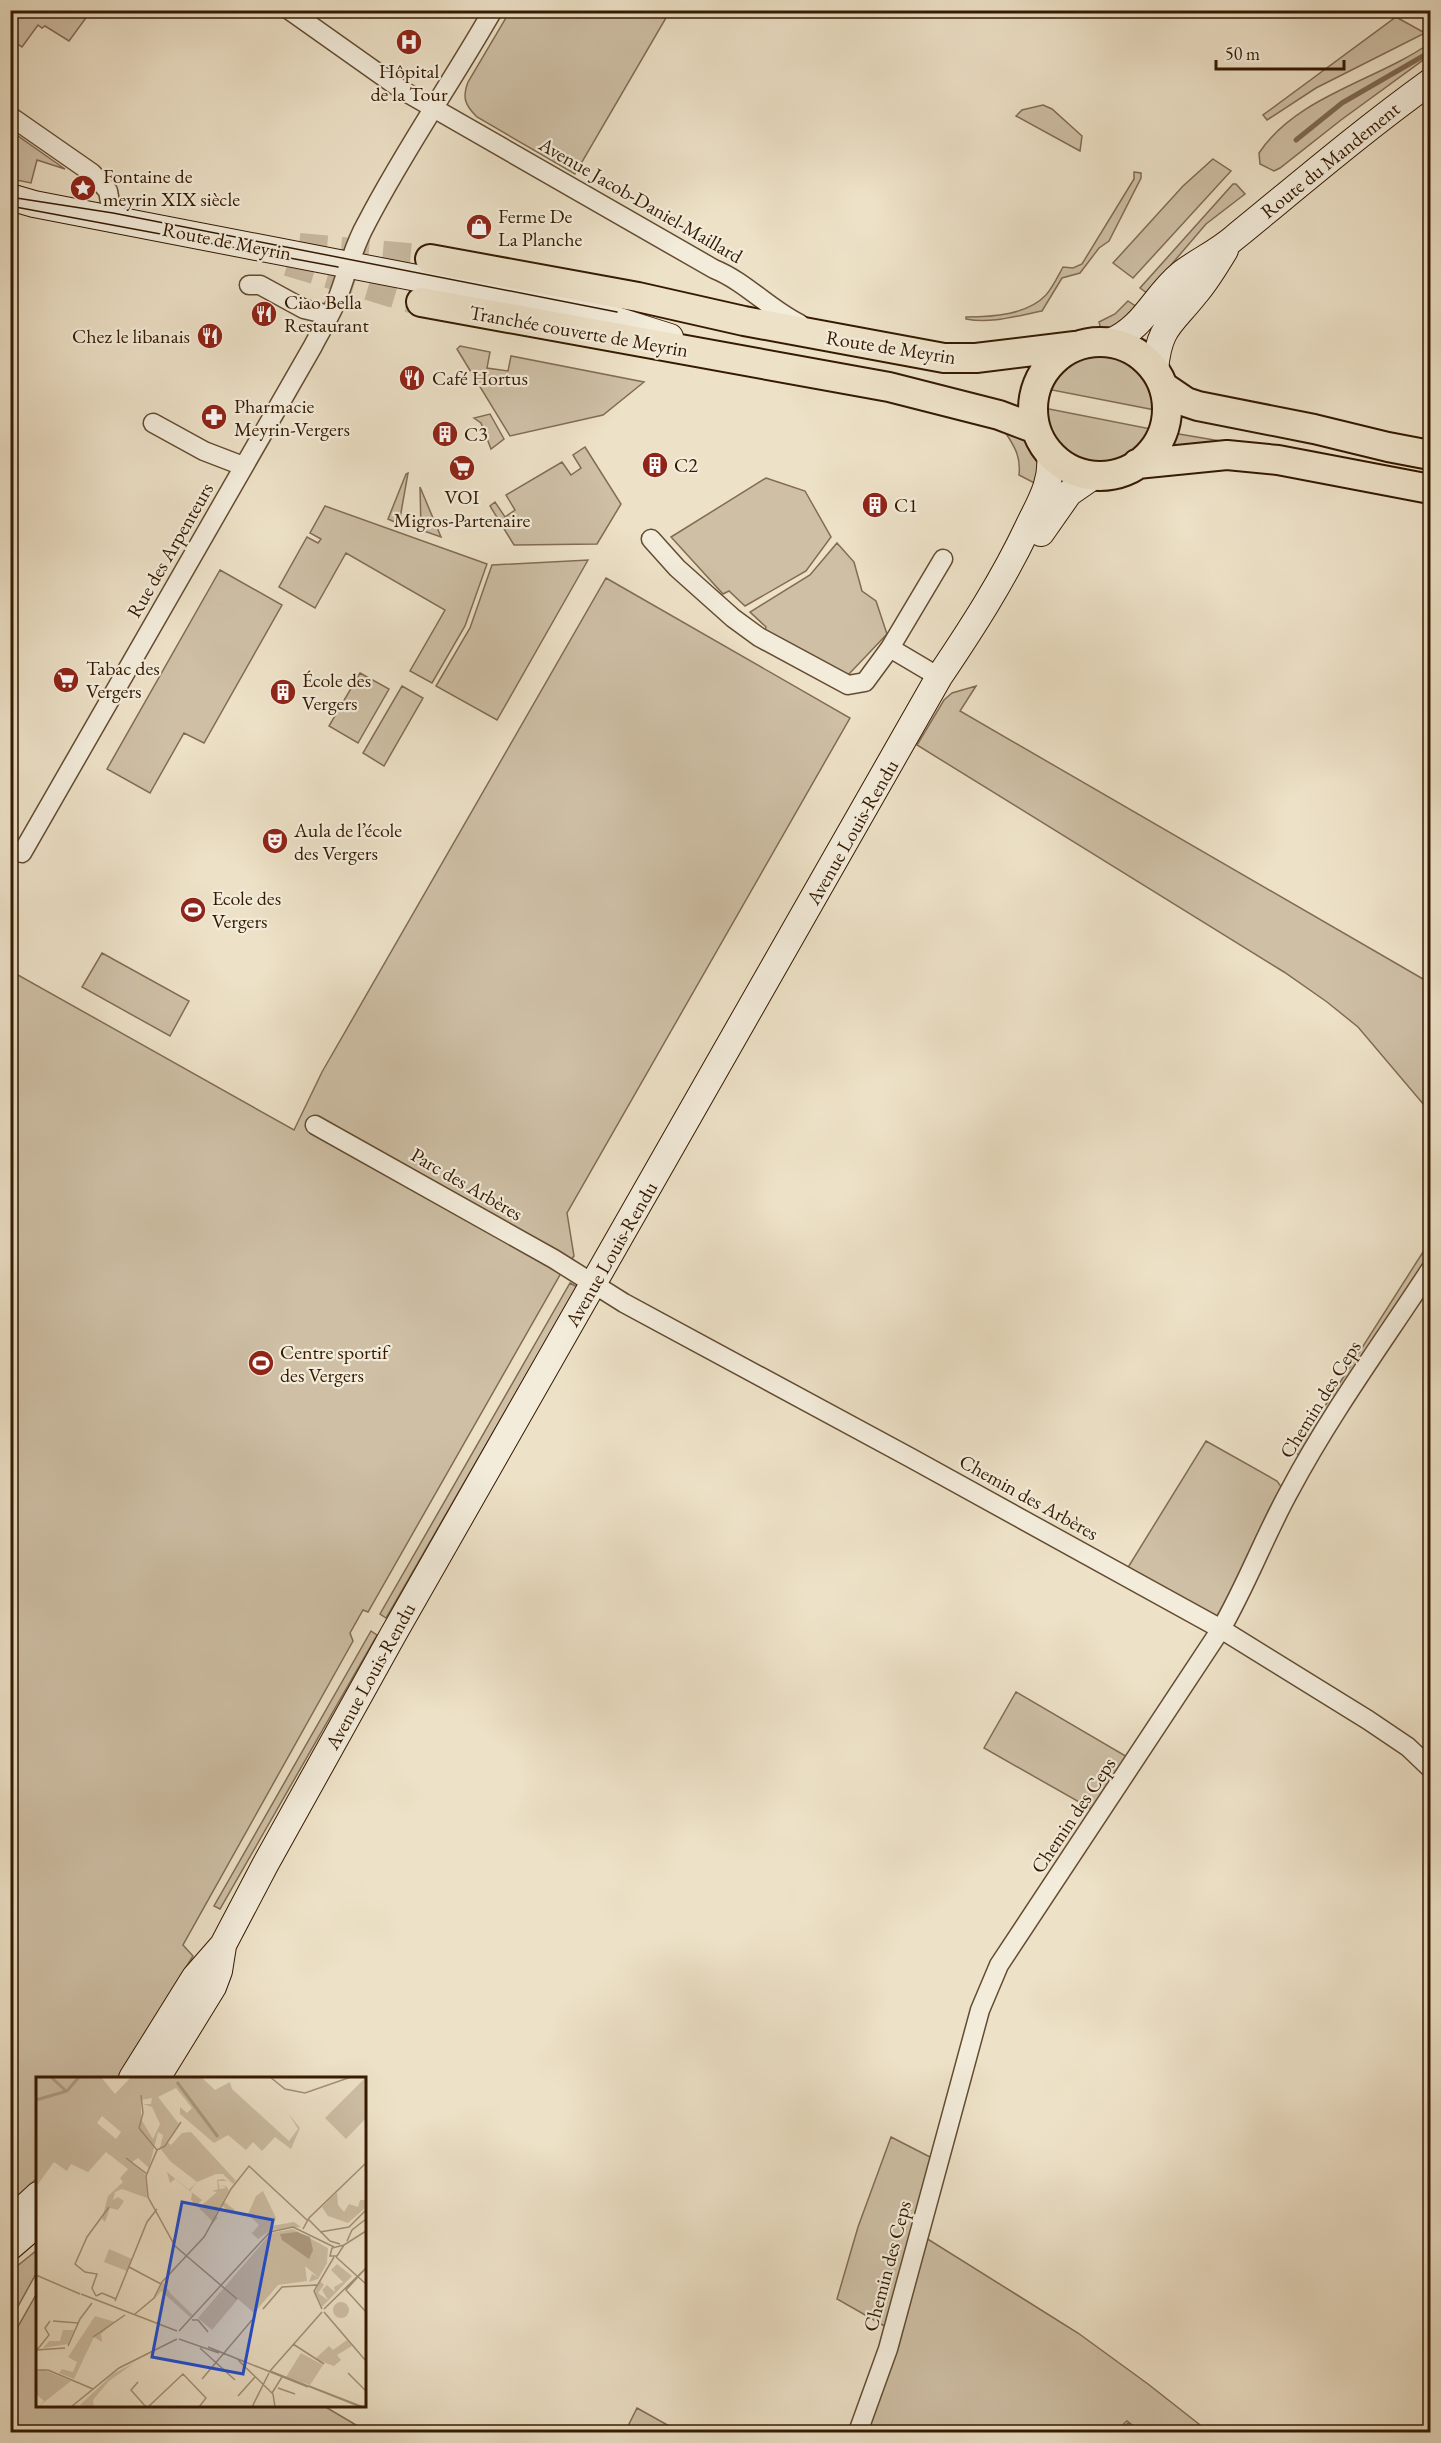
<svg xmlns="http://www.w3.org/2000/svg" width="1441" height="2443" viewBox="0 0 1441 2443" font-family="'EB Garamond',serif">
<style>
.green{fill:#cebfa5;stroke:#826c52;stroke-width:1.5}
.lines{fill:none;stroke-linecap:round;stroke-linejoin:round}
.stream{stroke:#7e694f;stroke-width:5}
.primary-tunnel{stroke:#c8b99f;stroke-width:28;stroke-dasharray:28 14;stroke-linecap:butt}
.street-casing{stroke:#634c32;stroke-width:21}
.secondary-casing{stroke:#351a00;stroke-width:28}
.primary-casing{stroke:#351a00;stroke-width:32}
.street{stroke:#f3ecdb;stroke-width:18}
.secondary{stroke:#f3ecdb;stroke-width:26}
.primary{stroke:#ede1c7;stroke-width:28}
.tram{stroke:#351a00;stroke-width:1.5}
.labels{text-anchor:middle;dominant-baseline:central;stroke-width:4.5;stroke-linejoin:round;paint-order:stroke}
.poi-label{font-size:20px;fill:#351a00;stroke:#f3ecdb;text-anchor:start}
.street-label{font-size:20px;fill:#351a00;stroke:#f3ecdb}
.inset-river{fill:none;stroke:#ae9d83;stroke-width:3}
.inset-road{fill:none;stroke:#a39177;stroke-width:1.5}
.view{fill:#1d4ed8;fill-opacity:0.15;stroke:#1d4ed8;stroke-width:3}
.inset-edge{fill:none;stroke:#351a00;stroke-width:3}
</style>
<rect width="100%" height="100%" fill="#ede1c7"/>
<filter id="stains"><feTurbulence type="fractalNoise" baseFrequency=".00333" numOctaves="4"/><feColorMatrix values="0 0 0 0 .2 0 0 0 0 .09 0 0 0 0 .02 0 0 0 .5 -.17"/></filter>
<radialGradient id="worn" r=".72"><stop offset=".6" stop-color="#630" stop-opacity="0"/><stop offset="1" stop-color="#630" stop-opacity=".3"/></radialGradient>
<path class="green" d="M 10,11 L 11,10 L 91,11 L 69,41 L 45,26 L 42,28 L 38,25 L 22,47 L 11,40 Z
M 510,11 L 670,11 L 575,174 L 477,117 C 465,105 462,98 468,82 Z
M 1396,17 L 1425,33 L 1316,88 L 1267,120 L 1263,115 Z
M 1430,43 L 1430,55 L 1341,120 L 1280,168 L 1274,171 L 1260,164 L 1259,153 C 1297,96 1376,81 1430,43 Z
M 1043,105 L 1052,109 L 1082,136 L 1080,151 L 1016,116 L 1022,110 Z
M 10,131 L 15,134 L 65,169 L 37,160 L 31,183 L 11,179 Z
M 1213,159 L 1231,171 L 1133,278 L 1113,263 L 1183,186 Z
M 1134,172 L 1141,173 L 1141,178 L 1109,241 L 1099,248 L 1080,273 L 1062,278 L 1042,311 C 1016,316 991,324 966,319 L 966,317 C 992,317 1027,315 1046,295 C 1053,287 1058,276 1063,267 L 1073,268 L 1082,264 L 1134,179 Z
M 1233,184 L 1236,184 L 1245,194 L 1206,224 L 1147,293 L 1140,288 Z
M 1128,301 L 1140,309 L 1131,319 L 1104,332 L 1101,330 L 1099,322 L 1115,314 Z
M 460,346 L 490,352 L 487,368 L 508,371 L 511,356 L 644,382 L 603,415 L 510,436 L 457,349 Z
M 1099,352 C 1132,355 1153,376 1155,410 L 1047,389 C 1058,367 1074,356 1099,352 Z
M 1044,408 L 1151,429 C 1124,485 1047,471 1044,408 Z
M 490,414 L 504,439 L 491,449 L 481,423 L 474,418 Z
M 1005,432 L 1028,439 L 1038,455 L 1040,486 L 1019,475 C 1021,457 1015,447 1005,432 Z
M 1173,433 L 1244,445 L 1163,452 Z
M 585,447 L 621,504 L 597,544 L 514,545 L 490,506 L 495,502 L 505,517 L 515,510 L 506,495 L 562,462 L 571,475 L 581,468 L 573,455 Z
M 408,473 L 399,524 L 388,519 L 406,474 Z
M 766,478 L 805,491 L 831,537 L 806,571 L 745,606 L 729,591 L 723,594 L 671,537 Z
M 420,487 L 441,537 L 421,530 Z
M 325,506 L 487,564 L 465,626 L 432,683 L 410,671 L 445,610 L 346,553 L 315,608 L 279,587 L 307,537 L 318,543 L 321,539 L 310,533 Z
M 837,543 L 854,562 L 862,591 L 876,601 L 887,634 L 849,674 L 842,674 L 764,633 L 766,627 L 750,612 L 810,575 Z
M 588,560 L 497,720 L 436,686 L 470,628 L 492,565 Z
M 220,570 L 282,605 L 204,743 L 184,733 L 150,793 L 107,769 Z
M 606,578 L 850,718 L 567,1213 L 574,1256 L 560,1275 L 368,1612 L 363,1610 L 350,1633 L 353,1641 L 183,1945 L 193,1956 L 118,2078 L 38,2078 L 37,2178 L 11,2204 L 11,971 L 294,1130 L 322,1072 Z
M 360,673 L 389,689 L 358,743 L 329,726 Z
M 402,686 L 423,698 L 384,766 L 363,753 Z
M 976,686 L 960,711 L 1430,983 L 1430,1112 L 1358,1027 L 1327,1002 L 1284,972 L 917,745 L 944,700 L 952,693 Z
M 102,953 L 189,1001 L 170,1036 L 82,987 Z
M 1430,1241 L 1430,1255 L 1302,1456 L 1295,1453 Z
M 570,1283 L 577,1287 L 386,1618 L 380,1614 Z
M 1206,1441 L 1277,1481 L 1282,1488 L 1226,1605 L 1217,1616 L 1127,1569 Z
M 371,1631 L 377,1635 L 220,1909 L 214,1906 Z
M 1016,1692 L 1129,1758 L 1095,1811 L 984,1748 Z
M 891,2137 L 932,2158 L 888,2328 L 837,2299 L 858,2227 Z
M 926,2238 L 1078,2333 L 1148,2384 L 1209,2432 L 1118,2432 L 1128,2423 L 1135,2427 L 1127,2421 L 1115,2432 L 865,2432 Z
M 37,2250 L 37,2272 L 11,2319 L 11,2271 Z
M 37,2293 L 38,2406 L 324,2406 L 368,2432 L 11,2432 L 11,2339 Z
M 637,2408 L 680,2432 L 625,2432 Z"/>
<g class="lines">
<path class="stream" d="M 1296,140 L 1342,103 L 1430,52"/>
<path class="primary-tunnel" d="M 299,247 L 430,259
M 288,262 L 421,302"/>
<g class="street-casing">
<path id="street" d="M 289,10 L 402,90 L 714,269 C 746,282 769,309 800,324
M 10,116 L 92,173 L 108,191 L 113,219
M 249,285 L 260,285 L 304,309 L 329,315
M 153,423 L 204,451 L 243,466
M 651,539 L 677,568 L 733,618 L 759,637 L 848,685 L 865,682 L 890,648 L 939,677
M 890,648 L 943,559
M 22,853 L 313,346 C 321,330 332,314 338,297 C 347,273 353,247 366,224 C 404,150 452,82 493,10
M 315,1125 L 554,1259 L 624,1303 L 911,1458 L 1221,1629 L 1368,1720 L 1408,1747 L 1430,1768
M 858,2432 L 888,2349 L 980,2010 L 999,1965 L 1221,1629 C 1247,1584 1265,1535 1290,1490 C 1331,1413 1383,1342 1430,1270"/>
</g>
<g class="secondary-casing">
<path id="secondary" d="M 10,197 L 34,204 L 587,311 L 670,337
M 1110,342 C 1145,327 1154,296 1181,274 C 1198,261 1218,252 1234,238 C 1299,185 1362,131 1430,82
M 1155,370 C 1159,326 1171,325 1196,293 C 1207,280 1216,265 1225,250
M 1041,533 L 1069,493 L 1095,475
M 132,2078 L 195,1977 L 223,1945 L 265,1865 L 394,1633 L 939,677 C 972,628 1003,580 1028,527 C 1040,502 1053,482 1050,454
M 157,2078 L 213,1987 L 219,1971 L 223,1946
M 10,2221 L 38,2195
M 10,2247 L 38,2223"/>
</g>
<g class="primary-casing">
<path id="primary" d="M 430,259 L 638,297 L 744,321 L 944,358 L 976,358 L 1075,346
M 421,302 L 889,387 L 999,415 L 1036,429
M1033 409a67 67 0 1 1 134 0a67 67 0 1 1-134 0Z
M 1164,387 L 1186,402 L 1198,406 L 1314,429 L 1388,447 L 1430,455
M 1137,464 L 1227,455 L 1278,460 L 1430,489"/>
</g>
<use href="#street" class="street"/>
<use href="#secondary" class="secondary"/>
<use href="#primary" class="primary"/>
<path class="tram" d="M 10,197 L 113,213 L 617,312
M 10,206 L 338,267"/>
</g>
<defs>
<g id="hospital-disc" transform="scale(1.35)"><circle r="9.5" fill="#8f2418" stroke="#f3ecdb"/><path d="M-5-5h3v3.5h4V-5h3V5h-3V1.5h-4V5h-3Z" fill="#fff"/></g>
<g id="sight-disc" transform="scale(1.35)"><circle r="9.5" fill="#8f2418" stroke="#f3ecdb"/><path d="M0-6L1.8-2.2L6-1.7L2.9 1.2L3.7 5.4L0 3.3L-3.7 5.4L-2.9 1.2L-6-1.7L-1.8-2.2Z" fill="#fff"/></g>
<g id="shop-disc" transform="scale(1.35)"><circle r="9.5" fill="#8f2418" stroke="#f3ecdb"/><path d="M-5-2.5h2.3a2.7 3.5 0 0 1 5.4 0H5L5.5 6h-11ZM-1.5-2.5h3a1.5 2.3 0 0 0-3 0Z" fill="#fff"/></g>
<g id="restaurant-disc" transform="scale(1.35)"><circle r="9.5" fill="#8f2418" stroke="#f3ecdb"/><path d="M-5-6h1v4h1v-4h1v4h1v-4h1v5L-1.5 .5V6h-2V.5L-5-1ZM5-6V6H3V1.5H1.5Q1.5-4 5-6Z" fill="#fff"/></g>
<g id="pharmacy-disc" transform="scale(1.35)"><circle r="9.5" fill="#8f2418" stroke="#f3ecdb"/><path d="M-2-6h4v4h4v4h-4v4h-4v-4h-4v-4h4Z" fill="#fff"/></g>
<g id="building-disc" transform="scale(1.35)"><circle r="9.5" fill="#8f2418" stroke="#f3ecdb"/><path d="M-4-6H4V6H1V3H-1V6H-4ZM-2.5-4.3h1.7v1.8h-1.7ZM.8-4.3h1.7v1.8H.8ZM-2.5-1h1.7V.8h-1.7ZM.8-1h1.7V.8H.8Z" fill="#fff"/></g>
<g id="supermarket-disc" transform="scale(1.35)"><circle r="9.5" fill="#8f2418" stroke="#f3ecdb"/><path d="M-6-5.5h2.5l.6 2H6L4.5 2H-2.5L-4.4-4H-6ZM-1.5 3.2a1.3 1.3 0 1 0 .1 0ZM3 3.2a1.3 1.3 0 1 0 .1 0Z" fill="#fff"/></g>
<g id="theatre-disc" transform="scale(1.35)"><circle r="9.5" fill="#8f2418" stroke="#f3ecdb"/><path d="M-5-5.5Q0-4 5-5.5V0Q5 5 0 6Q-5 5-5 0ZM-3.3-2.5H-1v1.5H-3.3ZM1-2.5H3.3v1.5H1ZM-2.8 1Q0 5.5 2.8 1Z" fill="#fff"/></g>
<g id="stadium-disc" transform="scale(1.35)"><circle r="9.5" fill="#8f2418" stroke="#f3ecdb"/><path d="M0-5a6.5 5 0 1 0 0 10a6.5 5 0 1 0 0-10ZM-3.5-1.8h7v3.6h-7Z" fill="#fff"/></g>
</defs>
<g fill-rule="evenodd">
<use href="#hospital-disc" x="409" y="42"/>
<use href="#sight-disc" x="83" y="188"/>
<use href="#shop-disc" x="479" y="227"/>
<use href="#restaurant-disc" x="264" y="314"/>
<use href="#restaurant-disc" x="210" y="336"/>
<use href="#restaurant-disc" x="412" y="378"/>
<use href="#pharmacy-disc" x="214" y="417"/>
<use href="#building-disc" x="445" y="434"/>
<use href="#building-disc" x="655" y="465"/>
<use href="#supermarket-disc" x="462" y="468"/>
<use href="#building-disc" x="875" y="505"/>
<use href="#supermarket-disc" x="66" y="680"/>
<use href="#building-disc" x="283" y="692"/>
<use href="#theatre-disc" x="275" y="841"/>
<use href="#stadium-disc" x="193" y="910"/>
<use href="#stadium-disc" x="261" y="1363"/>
</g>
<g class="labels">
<g class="poi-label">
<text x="409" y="71" text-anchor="middle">Hôpital<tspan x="409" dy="23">de la Tour</tspan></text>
<text x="103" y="176">Fontaine de<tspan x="103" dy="23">meyrin XIX siècle</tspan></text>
<text x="498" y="216">Ferme De<tspan x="498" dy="23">La Planche</tspan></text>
<text x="284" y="302">Ciao Bella<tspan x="284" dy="23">Restaurant</tspan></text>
<text x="190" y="336" text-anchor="end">Chez le libanais</text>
<text x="432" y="378">Café Hortus</text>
<text x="234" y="406">Pharmacie<tspan x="234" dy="23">Meyrin-Vergers</tspan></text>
<text x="464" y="434">C3</text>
<text x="674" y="465">C2</text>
<text x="462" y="497" text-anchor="middle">VOI<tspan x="462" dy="23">Migros-Partenaire</tspan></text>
<text x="894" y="505">C1</text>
<text x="86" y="668">Tabac des<tspan x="86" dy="23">Vergers</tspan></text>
<text x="302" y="680">École des<tspan x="302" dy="23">Vergers</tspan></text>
<text x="294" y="830">Aula de l’école<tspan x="294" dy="23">des Vergers</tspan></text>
<text x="212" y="898">Ecole des<tspan x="212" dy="23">Vergers</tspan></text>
<text x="280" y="1352">Centre sportif<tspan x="280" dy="23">des Vergers</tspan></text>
</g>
<g class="street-label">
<text transform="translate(1330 160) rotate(-39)">Route du Mandement</text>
<text transform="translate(641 200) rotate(30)">Avenue Jacob-Daniel-Maillard</text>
<text transform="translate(227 241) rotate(11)">Route de Meyrin</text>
<text transform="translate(579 331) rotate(10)">Tranchée couverte de Meyrin</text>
<text transform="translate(891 347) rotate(9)">Route de Meyrin</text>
<text transform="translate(170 550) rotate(-60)">Rue des Arpenteurs</text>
<text transform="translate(852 832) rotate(-60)">Avenue Louis-Rendu</text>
<text transform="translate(467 1184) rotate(30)">Parc des Arbères</text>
<text transform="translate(611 1254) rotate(-60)">Avenue Louis-Rendu</text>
<text transform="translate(1320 1399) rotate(-58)">Chemin des Ceps</text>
<text transform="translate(1029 1497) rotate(29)">Chemin des Arbères</text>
<text transform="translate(370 1676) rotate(-61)">Avenue Louis-Rendu</text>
<text transform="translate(1073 1815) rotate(-56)">Chemin des Ceps</text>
<text transform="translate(887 2266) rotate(-75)">Chemin des Ceps</text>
</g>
</g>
<g transform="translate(36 2077)">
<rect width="330" height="330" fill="#ede1c7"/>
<path d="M 0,0 L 65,0 L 79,17 L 95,0 L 165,0 L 179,13 L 194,5 L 196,12 L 253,64 L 262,52 L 252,36 L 264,51 L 255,72 L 239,60 L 226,74 L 217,65 L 210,73 L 192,58 L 178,66 L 144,37 L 144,30 L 151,36 L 156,31 L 140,11 L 122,20 L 143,47 L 131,65 L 135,68 L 146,56 L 155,55 L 200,104 L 197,107 L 187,97 L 180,97 L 161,105 L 154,114 L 166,123 L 162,127 L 166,128 L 181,115 L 176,114 L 182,112 L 181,103 L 187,102 L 191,104 L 182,104 L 184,112 L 190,111 L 185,108 L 191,110 L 193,114 L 187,124 L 199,133 L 196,137 L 185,128 L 179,138 L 182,141 L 174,149 L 176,144 L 155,123 L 156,116 L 139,102 L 134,106 L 131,95 L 153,113 L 161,105 L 134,84 L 124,71 L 127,58 L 122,55 L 113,91 L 102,81 L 96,85 L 109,97 L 111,121 L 86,112 L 79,115 L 77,123 L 82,120 L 88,124 L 82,133 L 74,131 L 69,145 L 66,142 L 72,119 L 87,105 L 84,101 L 92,92 L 70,75 L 52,95 L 35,87 L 31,94 L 18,85 L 0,110 ZM 116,21 L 115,27 L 107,27 L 116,30 L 124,47 L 117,62 L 105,42 L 105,23 ZM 66,39 L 85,55 L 80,62 L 61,46 ZM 330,0 L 330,41 L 310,62 L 289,41 ZM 227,114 L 240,141 L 235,149 L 258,145 L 265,150 L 235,153 L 222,162 L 212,153 L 216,156 L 223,148 L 212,137 L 220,119 ZM 301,115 L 302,128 L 308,135 L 313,127 L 322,130 L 324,123 L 329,123 L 329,131 L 312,146 L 292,139 L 286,130 ZM 257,152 L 292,171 L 291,186 L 282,202 L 273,205 L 276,197 L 282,200 L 269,189 L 271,204 L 242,208 L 218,236 L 202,222 L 176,253 L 162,241 L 235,156 ZM 73,172 L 96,182 L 91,194 L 68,185 ZM 301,187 L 316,199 L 286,230 L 279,215 L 284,204 L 288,208 L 282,216 L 292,223 L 286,213 L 291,208 L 299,215 L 298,210 L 307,205 L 295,193 ZM 127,205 L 135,217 L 158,239 L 154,240 L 125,214 L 118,223 ZM297 233a8 8 0 1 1 16 0a8 8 0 1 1-16 0ZM 59,239 L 79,245 L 65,257 L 66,265 L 58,260 L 38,302 L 23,296 L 26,292 L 37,295 L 41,285 L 32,280 ZM 27,253 L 38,253 L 32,267 L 7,271 L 13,264 L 24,264 ZM 311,263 L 316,269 L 301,278 L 305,283 L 298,289 L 279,282 L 293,269 L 297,273 ZM 265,276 L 287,288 L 274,308 L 250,300 ZM 98,286 L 73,304 L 57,323 L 58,330 L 44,328 L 77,297 ZM 6,292 L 35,304 L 2,330 L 8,324 L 0,317 L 0,295 Z" fill="#cebfa5" fill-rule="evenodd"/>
<path d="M 261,155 L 274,160 L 277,173 L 273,182 L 246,163 L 244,157 Z" fill="#ae9d83"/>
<path class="inset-river" d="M 15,0 L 30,14M 141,5 L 182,60M 0,23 L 31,14 L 43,0"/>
<path class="inset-road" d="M 234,0 L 249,12 L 269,16 L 315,0M 105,18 L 107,36 L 103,51 L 121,73 L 110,99 L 112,120 L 139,169 L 201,222M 121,73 L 129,69 L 145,45M 90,81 L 111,97M 330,99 L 330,121M 272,142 L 294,164 L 304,167M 267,152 L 273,141 L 330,86M 284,155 L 313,150 L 330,133M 311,164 L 316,153 L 330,142M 308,168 L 301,179 L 294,179 L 296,171 L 308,168 L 330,154M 300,180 L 330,207M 93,190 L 125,207M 330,191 L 310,213 L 330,235M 0,198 L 44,217M 45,217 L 141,254M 60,219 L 56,211 L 61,197 L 49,195 L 39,187 L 51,160 L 73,130M 60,219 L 66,216 L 80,222M 79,224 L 111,145 L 121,132M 227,232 L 246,210 L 281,208M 286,232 L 278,214 L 298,180M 288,232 L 330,191M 288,235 L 330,284M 99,237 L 118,221 L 126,205 L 168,160 L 195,112 L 213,89 L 271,143M 156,243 L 162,243 L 172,255M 17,244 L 42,246M 143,254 L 234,155 L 257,150 L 298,170M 57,260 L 89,238M 143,262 L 183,276M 257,267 L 288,287M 32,269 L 44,242 L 56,226M 172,270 L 209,285M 164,271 L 199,303M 0,273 L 29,271M 1,273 L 13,258 L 9,251 L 14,244M 182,274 L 272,310M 202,283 L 237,317 L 239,330M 0,293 L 12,293 L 57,312M 234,294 L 286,235M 234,294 L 325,330M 312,296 L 330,314M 166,302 L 216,243M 102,305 L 95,313 L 110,330M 273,309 L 327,330M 242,311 L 259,317M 236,316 L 246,300M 202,319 L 219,300M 35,330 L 83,291 L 141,262M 112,330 L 147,297 L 170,321 L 163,330M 216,330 L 233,296"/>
<path class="view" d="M 146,125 L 237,143 L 207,297 L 116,280 Z"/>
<rect width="330" height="330" class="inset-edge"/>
</g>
<rect width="1441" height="2443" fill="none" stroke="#ede1c7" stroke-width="36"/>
<rect x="12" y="12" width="1417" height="2419" fill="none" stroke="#351a00" stroke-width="3"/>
<rect x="18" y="18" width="1405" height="2407" fill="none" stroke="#351a00" stroke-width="1.5"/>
<path d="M1216 60v9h128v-9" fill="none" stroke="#351a00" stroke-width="3"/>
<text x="1225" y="60" font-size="18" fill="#351a00" stroke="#f3ecdb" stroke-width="4.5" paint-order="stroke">50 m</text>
<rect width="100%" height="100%" filter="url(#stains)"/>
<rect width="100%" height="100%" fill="url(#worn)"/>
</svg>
